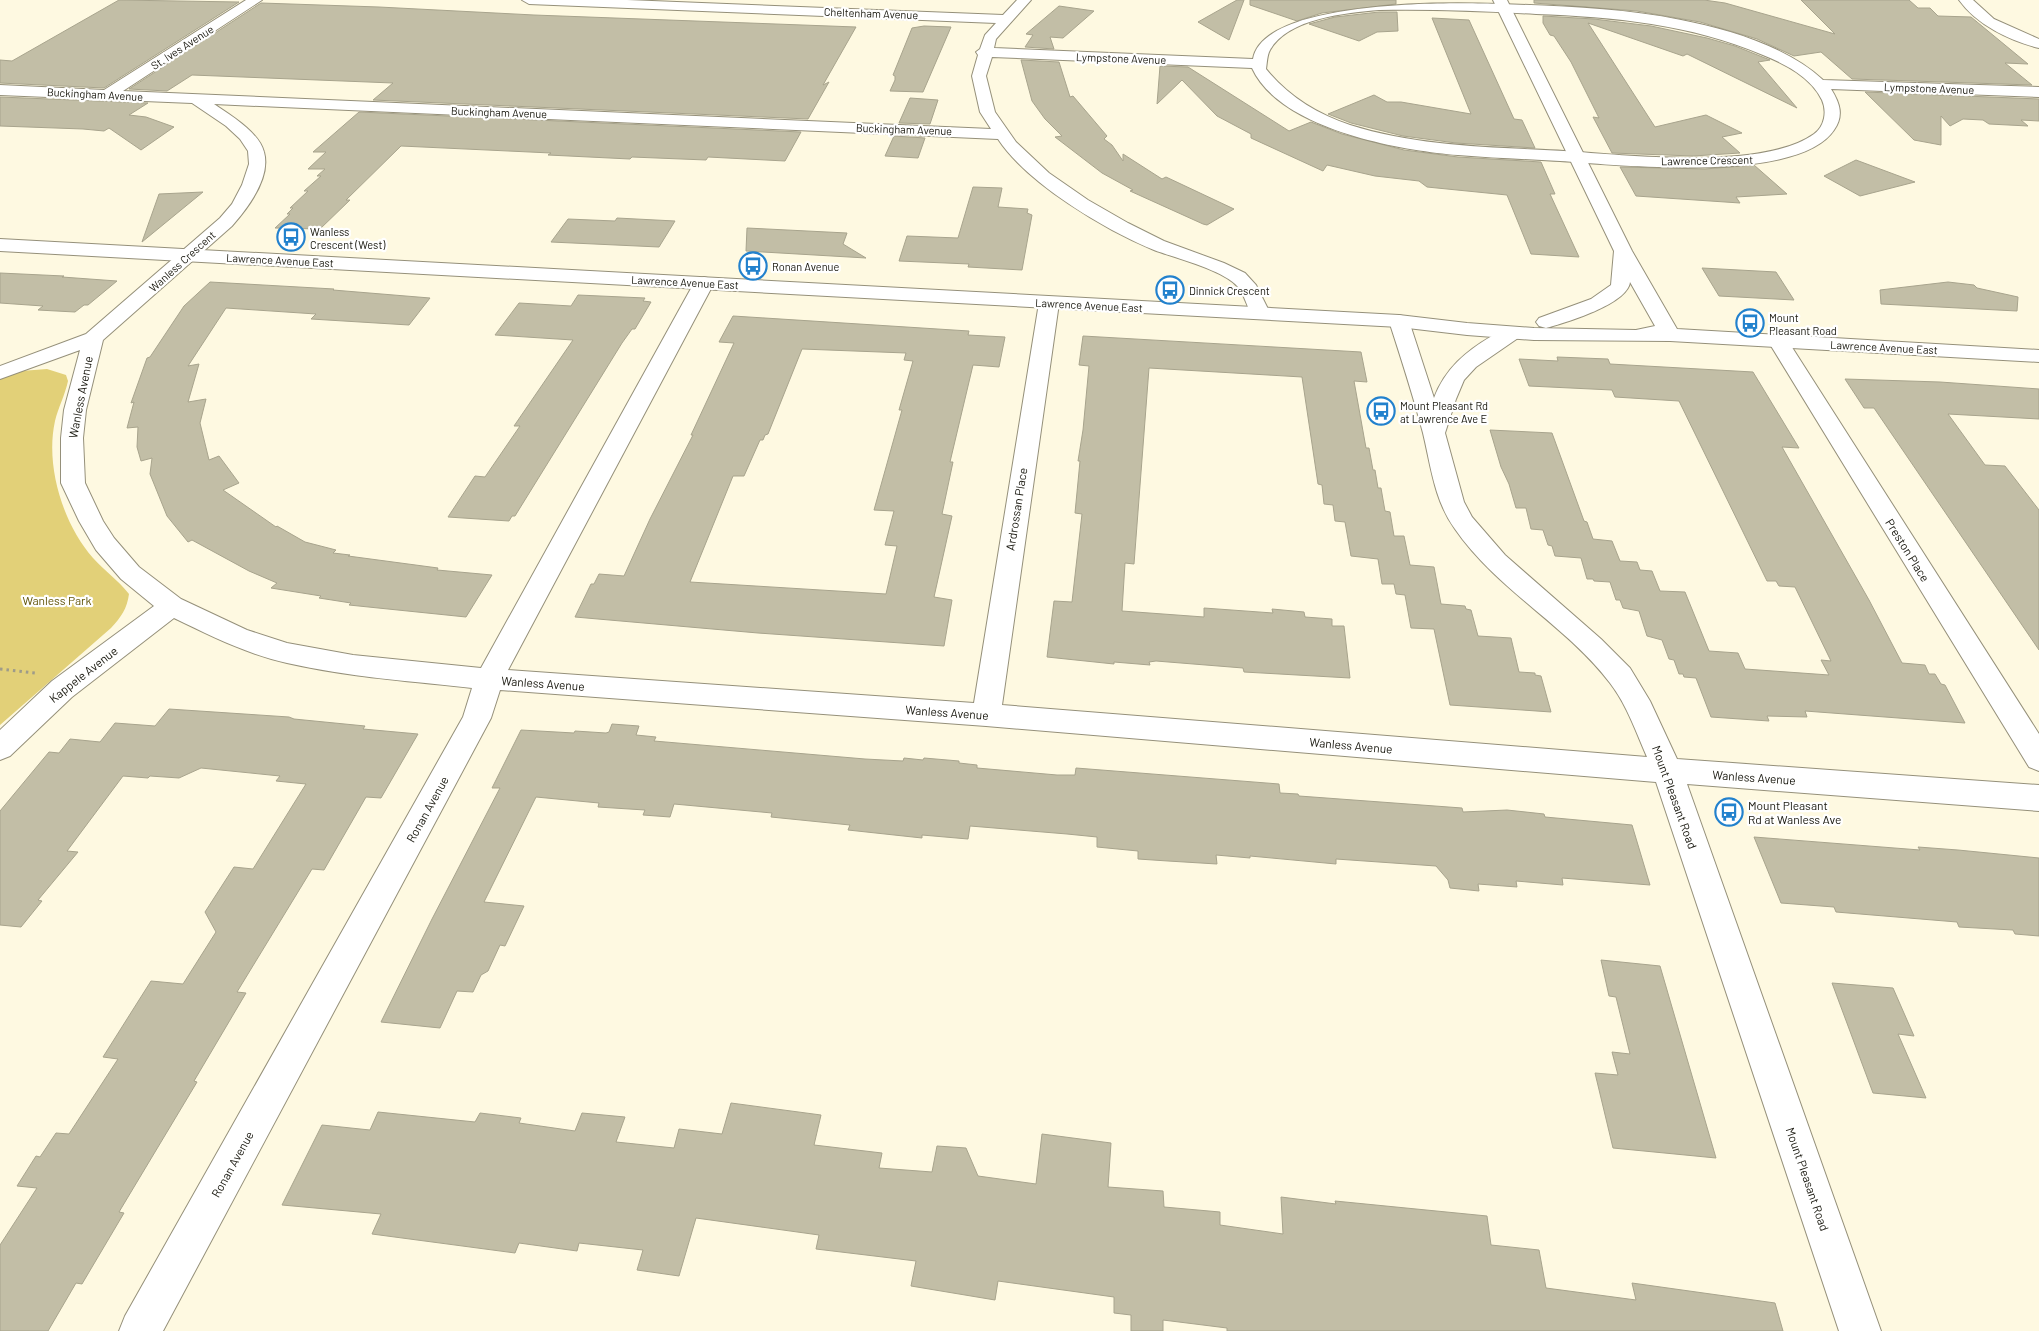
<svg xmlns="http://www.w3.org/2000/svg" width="2039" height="1331" viewBox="0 0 2039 1331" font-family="Barlow,sans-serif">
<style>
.green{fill:#e2d078}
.building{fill:#c2bea6;stroke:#a8a48d;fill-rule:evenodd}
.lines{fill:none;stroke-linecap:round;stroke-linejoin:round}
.minor-casing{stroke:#95907a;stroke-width:2}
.major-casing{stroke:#95907a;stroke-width:2}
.path{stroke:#9e9b89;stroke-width:3;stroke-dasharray:2.5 4;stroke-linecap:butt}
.minor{fill:#fff;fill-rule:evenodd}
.major{fill:#fff;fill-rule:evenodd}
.labels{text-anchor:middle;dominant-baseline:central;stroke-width:4.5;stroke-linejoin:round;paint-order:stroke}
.far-street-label{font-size:11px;fill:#18170e;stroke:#fff}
.far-poi-label{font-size:11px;fill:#18170e;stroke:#fff;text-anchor:start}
.street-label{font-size:12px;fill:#18170e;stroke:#fff}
.park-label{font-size:12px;fill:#61540a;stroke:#fff}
.poi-label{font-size:12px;fill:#18170e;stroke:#fff;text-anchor:start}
</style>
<rect width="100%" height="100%" fill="#fef9e1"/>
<path class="green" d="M 47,369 L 66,375 L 68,381 C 65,395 58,408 55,421 C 45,466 63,524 93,558 C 105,571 118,580 129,594 C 127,609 121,617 111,628 L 0,725 L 0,378 L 21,371 Z"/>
<path class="building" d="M 119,0 L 239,2 L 104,88 L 0,83 L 0,60 L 12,61 Z
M 1237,0 L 1244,0 L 1229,40 L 1198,22 Z
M 1250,0 L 1396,0 L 1396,4 L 1322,13 L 1297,21 L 1250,5 Z
M 1534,0 L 1704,0 L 1725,3 L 1835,34 L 1801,0 L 1909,0 L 1918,8 L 1930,8 L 1938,16 L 1971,17 L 2028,64 L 2005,63 L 2032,85 L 1852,79 L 1821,52 L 1794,56 L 1757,39 L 1700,22 L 1637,11 L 1534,3 Z
M 261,3 L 379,7 L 534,15 L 856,27 L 823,85 L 829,82 L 808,119 L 373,100 L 393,83 L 192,75 L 167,91 L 129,89 Z
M 1059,6 L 1094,11 L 1063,38 L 1050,37 L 1054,49 L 1025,47 L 1033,35 L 1026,34 Z
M 1379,12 L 1397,12 L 1398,31 L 1377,32 L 1359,41 L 1309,24 L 1335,17 Z
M 1543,16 L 1594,19 L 1651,26 L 1707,38 L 1735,46 L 1770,60 L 1758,62 L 1797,108 L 1687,54 L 1683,56 L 1588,23 L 1655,127 L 1706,115 L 1742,133 L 1722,137 L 1740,153 L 1693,156 L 1612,153 L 1593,117 L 1599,118 L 1571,62 L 1554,36 L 1550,35 L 1543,23 Z
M 1432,18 L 1469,20 L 1514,119 L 1522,120 L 1535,148 L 1456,143 L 1403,136 L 1351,123 L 1328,114 L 1374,95 L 1387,102 L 1401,102 L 1471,114 Z
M 924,26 L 951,27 L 923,92 L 890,91 L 895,80 L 895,76 L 893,75 L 912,28 Z
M 1021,60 L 1059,62 L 1070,97 L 1073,96 L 1107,136 L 1104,139 L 1112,145 L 1123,161 L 1123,154 L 1162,179 L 1166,177 L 1234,209 L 1207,225 L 1203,224 L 1130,191 L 1133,190 L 1102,173 L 1055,137 L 1062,136 L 1045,119 L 1032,101 Z
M 1160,66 L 1188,67 L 1289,131 L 1311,122 L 1342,134 L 1404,150 L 1458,157 L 1541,162 L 1555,194 L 1550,194 L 1579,257 L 1531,254 L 1507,195 L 1427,187 L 1419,181 L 1375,176 L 1327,165 L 1323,171 L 1251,138 L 1251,134 L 1217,116 L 1182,80 L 1157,104 Z
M 1865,92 L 2039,99 L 2039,121 L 2021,120 L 2028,126 L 1989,124 L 1983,120 L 1963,119 L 1950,126 L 1941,116 L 1941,145 L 1914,140 Z
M 0,97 L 148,103 L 129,115 L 146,117 L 174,127 L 141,150 L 109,128 L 104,131 L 83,129 L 0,126 Z
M 910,98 L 938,100 L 930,124 L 899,123 Z
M 359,112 L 801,132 L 785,161 L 708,157 L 706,160 L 632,157 L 630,159 L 548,155 L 551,153 L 401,146 L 346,200 L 350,200 L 320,229 L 275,228 L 290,214 L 287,214 L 293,208 L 290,208 L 308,191 L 304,191 L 321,176 L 317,176 L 325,169 L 308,169 L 326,152 L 313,152 Z
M 894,136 L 925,138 L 918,158 L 885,156 Z
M 1856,160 L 1915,182 L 1860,196 L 1824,176 Z
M 1754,165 L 1787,194 L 1736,197 L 1740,203 L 1636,196 L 1620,167 L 1705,169 Z
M 973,187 L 1002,188 L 998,207 L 1028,209 L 1027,213 L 1032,215 L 1022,270 L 968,267 L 969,264 L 899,261 L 907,236 L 958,238 Z
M 203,192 L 142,242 L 159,194 Z
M 617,218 L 675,221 L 659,247 L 551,242 L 568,219 L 615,221 Z
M 747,228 L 847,233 L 843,244 L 866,258 L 746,251 Z
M 1702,268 L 1776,272 L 1794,300 L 1719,296 Z
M 0,273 L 64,276 L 62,277 L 117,281 L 88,305 L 84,305 L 75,312 L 38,310 L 43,306 L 0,303 Z
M 210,282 L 334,289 L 333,290 L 430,298 L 409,325 L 311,319 L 316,314 L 226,308 L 188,366 L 199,364 L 188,402 L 206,399 L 200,423 L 209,460 L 219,456 L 239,483 L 223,490 L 276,527 L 277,526 L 305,542 L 336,550 L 333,553 L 350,555 L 348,556 L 438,568 L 437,570 L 492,575 L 466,617 L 349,605 L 351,603 L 319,598 L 321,596 L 271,588 L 277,583 L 249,571 L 192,540 L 188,542 L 167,516 L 150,474 L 152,458 L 141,461 L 137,447 L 138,427 L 127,428 L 134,402 L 131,403 L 147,358 L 150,357 L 184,306 Z
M 1948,282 L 1974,285 L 1977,288 L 2018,297 L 2017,311 L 1881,304 L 1880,290 Z
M 578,295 L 645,298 L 643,301 L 651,302 L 635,329 L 632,329 L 622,343 L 515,516 L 512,516 L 509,521 L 448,517 L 475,476 L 485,477 L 520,426 L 514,426 L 573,340 L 495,335 L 519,303 L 571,306 Z
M 733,316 L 969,331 L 968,335 L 1005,337 L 999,367 L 973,365 L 950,462 L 953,462 L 942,514 L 952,516 L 934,597 L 952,600 L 944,646 L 758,633 L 575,617 L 591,584 L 594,584 L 599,574 L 624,576 L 650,519 L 693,435 L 691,435 L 734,343 L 719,342 ZM 802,349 L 906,353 L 904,360 L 913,361 L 899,410 L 902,410 L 874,510 L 894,511 L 885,545 L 897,546 L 886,594 L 690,582 L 733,476 L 744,476 L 760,440 L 763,440 L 765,435 L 768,434 Z
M 1083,336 L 1361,352 L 1367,382 L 1354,381 L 1366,448 L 1369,448 L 1373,470 L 1375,470 L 1378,488 L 1381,488 L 1385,511 L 1390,512 L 1394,536 L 1404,536 L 1410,565 L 1434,567 L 1441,604 L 1465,606 L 1466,609 L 1471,610 L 1478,636 L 1511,638 L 1519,672 L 1535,673 L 1535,675 L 1541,676 L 1551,712 L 1450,705 L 1434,629 L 1411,628 L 1405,595 L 1396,594 L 1394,584 L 1382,584 L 1378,559 L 1351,556 L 1345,522 L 1335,521 L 1333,505 L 1324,504 L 1322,485 L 1318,484 L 1302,377 L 1149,368 L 1134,564 L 1125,563 L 1122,611 L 1204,617 L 1204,608 L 1273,613 L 1272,609 L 1304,612 L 1305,617 L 1332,619 L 1332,626 L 1344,626 L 1350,678 L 1244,672 L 1243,668 L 1156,661 L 1149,662 L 1150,665 L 1114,662 L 1114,664 L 1047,657 L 1054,601 L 1072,602 L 1082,514 L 1075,513 L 1080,461 L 1078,461 L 1083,430 L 1089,366 L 1079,365 Z
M 1557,357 L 1608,359 L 1610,364 L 1753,372 L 1799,448 L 1782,447 L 1869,600 L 1902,663 L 1925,665 L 1929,674 L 1935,674 L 1941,684 L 1945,685 L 1965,723 L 1805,711 L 1807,717 L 1767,716 L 1769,721 L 1711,717 L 1696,678 L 1684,677 L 1683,674 L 1679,674 L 1674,660 L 1669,659 L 1662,640 L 1647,636 L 1639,611 L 1623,608 L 1620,600 L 1616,600 L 1610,582 L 1594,581 L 1593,579 L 1587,579 L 1581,558 L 1555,556 L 1552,546 L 1548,545 L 1543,530 L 1531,529 L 1526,508 L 1516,508 L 1509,484 L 1501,467 L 1490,430 L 1552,433 L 1584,521 L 1587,522 L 1593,539 L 1612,541 L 1620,561 L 1637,562 L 1640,570 L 1652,571 L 1660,591 L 1685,592 L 1709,651 L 1738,653 L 1745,669 L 1829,675 L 1821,660 L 1831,661 L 1795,587 L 1779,586 L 1776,581 L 1767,581 L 1679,401 L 1615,397 L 1612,390 L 1529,386 L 1519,359 L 1558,361 Z
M 1845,379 L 1940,382 L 2039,389 L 2039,419 L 1948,414 L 1985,465 L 2005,466 L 2039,510 L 2039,650 L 1874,408 L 1864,408 Z
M 169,709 L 289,717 L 294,719 L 365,726 L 363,729 L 418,734 L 381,798 L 366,797 L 324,870 L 312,869 L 237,992 L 246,993 L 194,1081 L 197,1082 L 119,1212 L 124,1213 L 82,1284 L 76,1283 L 48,1331 L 0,1331 L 0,1245 L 37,1188 L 17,1186 L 36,1156 L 40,1157 L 56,1133 L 69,1134 L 118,1059 L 103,1057 L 151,981 L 183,984 L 216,932 L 205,912 L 234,867 L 253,869 L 306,784 L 276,781 L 280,776 L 201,768 L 179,778 L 150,776 L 148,778 L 123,776 L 67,851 L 78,852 L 38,900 L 42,901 L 21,927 L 0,925 L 0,811 L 49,752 L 59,753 L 70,739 L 100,742 L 115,723 L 155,726 Z
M 612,724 L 639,726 L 636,735 L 656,737 L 654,741 L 865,759 L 903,761 L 904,758 L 923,760 L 924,758 L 959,761 L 959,763 L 977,765 L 977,768 L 1057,775 L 1075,775 L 1076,768 L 1279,784 L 1280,793 L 1298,794 L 1299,796 L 1462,808 L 1463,812 L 1507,810 L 1544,814 L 1545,817 L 1632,825 L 1650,885 L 1562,878 L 1563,885 L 1516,881 L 1517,887 L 1478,884 L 1479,891 L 1450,888 L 1448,880 L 1436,866 L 1336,859 L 1336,864 L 1250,856 L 1250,858 L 1216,855 L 1217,864 L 1168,861 L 1138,859 L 1138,851 L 1097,847 L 1097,837 L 1067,834 L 970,826 L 968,839 L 922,835 L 922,838 L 848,830 L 850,825 L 771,817 L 772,813 L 674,804 L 670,817 L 643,815 L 645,810 L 598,807 L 599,803 L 536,797 L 484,902 L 524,906 L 505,946 L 500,945 L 488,971 L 481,975 L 473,992 L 457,991 L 440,1028 L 381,1022 L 432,919 L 500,788 L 492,788 L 521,730 L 574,733 L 575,731 L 606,733 L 609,732 Z
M 1754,837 L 1920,850 L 1918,847 L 1958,850 L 2039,858 L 2039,936 L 2015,934 L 2013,930 L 1959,927 L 1957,922 L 1836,912 L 1834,907 L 1781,903 Z
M 1601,960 L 1660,966 L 1716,1158 L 1613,1148 L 1595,1073 L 1618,1075 L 1612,1052 L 1630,1054 L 1616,997 L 1609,996 Z
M 1832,983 L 1893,988 L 1914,1036 L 1898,1034 L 1926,1098 L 1873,1093 Z
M 731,1103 L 821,1115 L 814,1145 L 882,1153 L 879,1168 L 932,1172 L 937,1146 L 966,1148 L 978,1176 L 1036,1184 L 1042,1134 L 1111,1143 L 1108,1187 L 1163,1191 L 1164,1207 L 1220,1212 L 1220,1225 L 1283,1234 L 1281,1197 L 1336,1204 L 1335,1201 L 1487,1216 L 1491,1245 L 1539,1250 L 1546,1288 L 1636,1300 L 1632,1283 L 1775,1303 L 1783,1331 L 1227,1331 L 1227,1328 L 1163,1320 L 1163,1331 L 1131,1331 L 1131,1315 L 1114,1313 L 1114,1297 L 998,1281 L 995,1300 L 911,1286 L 916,1261 L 816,1249 L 819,1235 L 696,1218 L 679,1276 L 637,1270 L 643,1250 L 579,1243 L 577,1251 L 519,1243 L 515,1253 L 372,1234 L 381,1214 L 282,1205 L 322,1125 L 370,1130 L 378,1112 L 475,1122 L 480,1113 L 521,1118 L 519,1123 L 575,1131 L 582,1113 L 625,1117 L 616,1142 L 674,1148 L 679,1129 L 722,1134 Z"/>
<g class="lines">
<g class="minor-casing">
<path id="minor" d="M 246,0 L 262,0 L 123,91 L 991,129 L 980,112 L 972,76 L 978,55 L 976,52 L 980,49 L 985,35 L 996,23 L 529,4 L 522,0 L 627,0 L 1003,15 L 1017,0 L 1031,0 L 996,39 L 994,48 L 1253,59 C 1263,0 1449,2 1500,4 C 1561,6 1622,8 1681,20 C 1728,29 1788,47 1823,80 L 2039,87 L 2039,97 L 1831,89 C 1840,103 1844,116 1834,130 C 1798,184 1618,165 1560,161 C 1526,159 1492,158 1458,155 C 1398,150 1280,129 1252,68 L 992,57 L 986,76 L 995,112 L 1016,142 L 1049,173 L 1088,200 L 1128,223 L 1164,241 L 1224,263 L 1245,273 L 1256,285 L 1270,313 L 1267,317 L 1260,319 L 1253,317 C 1247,308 1245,295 1238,287 C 1224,270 1175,258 1154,250 C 1105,230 1027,183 998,139 L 214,104 C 230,115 259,132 264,152 C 271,177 248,208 232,226 L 103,340 L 86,410 L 83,438 L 85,483 L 103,521 L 114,538 L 139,567 L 181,599 L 247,630 L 287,643 L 353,655 L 481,668 L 694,283 L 697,279 L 704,277 L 711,279 L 714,283 L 508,670 L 974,703 L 1039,303 L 1042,299 L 1049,297 L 1056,299 L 1059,303 L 1002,705 L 1647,757 C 1636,732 1627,705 1610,683 C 1566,625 1497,590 1455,529 C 1434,500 1431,466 1423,433 C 1413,395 1401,358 1389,321 L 1392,317 L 1399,315 L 1406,317 L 1409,321 L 1434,398 C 1445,369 1466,351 1492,336 C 1502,330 1509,325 1521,328 L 1524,332 L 1521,336 L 1476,367 L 1464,380 L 1456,399 L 1445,433 L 1464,502 L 1472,517 L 1505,555 L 1601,639 L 1630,668 L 1650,701 L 1677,759 L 2039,785 L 2039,811 L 1687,784 L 1881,1331 L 1839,1331 L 1656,782 L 986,726 L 500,690 L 491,718 L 163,1331 L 119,1331 L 125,1316 L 463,717 L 472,688 C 410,681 348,677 287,663 C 247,654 211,636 174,618 L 72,697 L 10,756 L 0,760 L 0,730 L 52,681 L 154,606 L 121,579 L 96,550 L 79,521 L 61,483 L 61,438 L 64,410 L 80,350 L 0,379 L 0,366 L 86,334 L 220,218 L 232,204 L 242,185 L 249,164 L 248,151 L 240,139 L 226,126 L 192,103 L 0,95 L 0,85 L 104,90 ZM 1379,10 C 1431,9 1484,11 1536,14 C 1614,17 1690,24 1763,55 C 1785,64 1811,77 1822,100 C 1827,111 1825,126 1814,134 C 1762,171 1628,155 1564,151 C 1492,147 1420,147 1350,125 C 1317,114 1288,96 1266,69 C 1267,63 1267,55 1270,50 C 1288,18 1346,13 1379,10 Z
M 1959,0 L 1973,0 L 1994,19 L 2039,39 L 2039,48 C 2010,41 1977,25 1959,0 Z
M 1778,335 L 1785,337 L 1788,341 L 2039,734 L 2039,771 L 2029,767 L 1768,341 L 1771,337 Z"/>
</g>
<g class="major-casing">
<path id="major" d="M 1493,0 L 1507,0 L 1632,251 L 1677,329 L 2039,350 L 2039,362 L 1670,341 L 1534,340 L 1467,335 L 1399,327 L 0,251 L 0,239 L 1399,315 L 1467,323 L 1534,328 L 1636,330 L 1655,326 L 1630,282 C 1628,304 1565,323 1546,328 L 1539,326 L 1536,322 L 1539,318 L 1591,299 L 1611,285 L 1614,251 Z"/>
</g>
<path class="path" d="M 0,669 L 35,673"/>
<use href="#minor" class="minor"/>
<use href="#major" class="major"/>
</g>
<defs>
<g id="bus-ring" transform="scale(1.4375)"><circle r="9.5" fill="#fff" stroke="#2281cd" stroke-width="1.5"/><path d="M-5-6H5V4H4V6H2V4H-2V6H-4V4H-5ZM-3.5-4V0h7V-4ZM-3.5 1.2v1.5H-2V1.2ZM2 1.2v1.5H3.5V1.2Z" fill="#2281cd"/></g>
</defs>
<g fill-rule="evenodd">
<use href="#bus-ring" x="291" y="237"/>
<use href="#bus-ring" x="753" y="266"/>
<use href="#bus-ring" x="1170" y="290"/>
<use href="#bus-ring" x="1750" y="323"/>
<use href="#bus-ring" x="1381" y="411"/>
<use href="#bus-ring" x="1729" y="812"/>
</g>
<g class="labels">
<g class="far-street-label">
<text transform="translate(871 13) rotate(2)">Cheltenham Avenue</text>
<text transform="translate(182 47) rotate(-33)">St. Ives Avenue</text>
<text transform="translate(1121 58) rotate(2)">Lympstone Avenue</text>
<text transform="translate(1929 88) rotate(2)">Lympstone Avenue</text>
<text transform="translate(95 94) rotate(3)">Buckingham Avenue</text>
<text transform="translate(499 112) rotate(2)">Buckingham Avenue</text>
<text transform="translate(904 129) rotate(2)">Buckingham Avenue</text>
<text transform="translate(1707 160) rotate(-1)">Lawrence Crescent</text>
<text transform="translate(280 260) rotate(3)">Lawrence Avenue East</text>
<text transform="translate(182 261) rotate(-42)">Wanless Crescent</text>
<text transform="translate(685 282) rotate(3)">Lawrence Avenue East</text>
<text transform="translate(1089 305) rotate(3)">Lawrence Avenue East</text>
<text transform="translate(1884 347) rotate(3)">Lawrence Avenue East</text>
</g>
<g class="far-poi-label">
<text x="310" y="231">Wanless<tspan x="310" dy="13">Crescent (West)</tspan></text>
<text x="772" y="266">Ronan Avenue</text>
<text x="1189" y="290">Dinnick Crescent</text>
<text x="1769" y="317">Mount<tspan x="1769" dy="13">Pleasant Road</tspan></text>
<text x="1400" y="405">Mount Pleasant Rd<tspan x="1400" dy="13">at Lawrence Ave E</tspan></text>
</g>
<g class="street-label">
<text transform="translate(80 397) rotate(-79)">Wanless Avenue</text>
<text transform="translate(1016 509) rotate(-81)">Ardrossan Place</text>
<text transform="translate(1908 550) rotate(58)">Preston Place</text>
<text transform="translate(83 674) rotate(-38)">Kappele Avenue</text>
<text transform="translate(543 683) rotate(4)">Wanless Avenue</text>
<text transform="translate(947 712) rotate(4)">Wanless Avenue</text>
<text transform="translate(1351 745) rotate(5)">Wanless Avenue</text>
<text transform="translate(1754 777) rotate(4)">Wanless Avenue</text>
<text transform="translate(1675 797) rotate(70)">Mount Pleasant Road</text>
<text transform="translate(427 809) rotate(-61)">Ronan Avenue</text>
<text transform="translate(232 1164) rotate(-61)">Ronan Avenue</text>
<text transform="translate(1808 1179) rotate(71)">Mount Pleasant Road</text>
</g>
<g class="park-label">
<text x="57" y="600">Wanless Park</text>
</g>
<g class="poi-label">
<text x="1748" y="805">Mount Pleasant<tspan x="1748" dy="14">Rd at Wanless Ave</tspan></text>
</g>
</g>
</svg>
